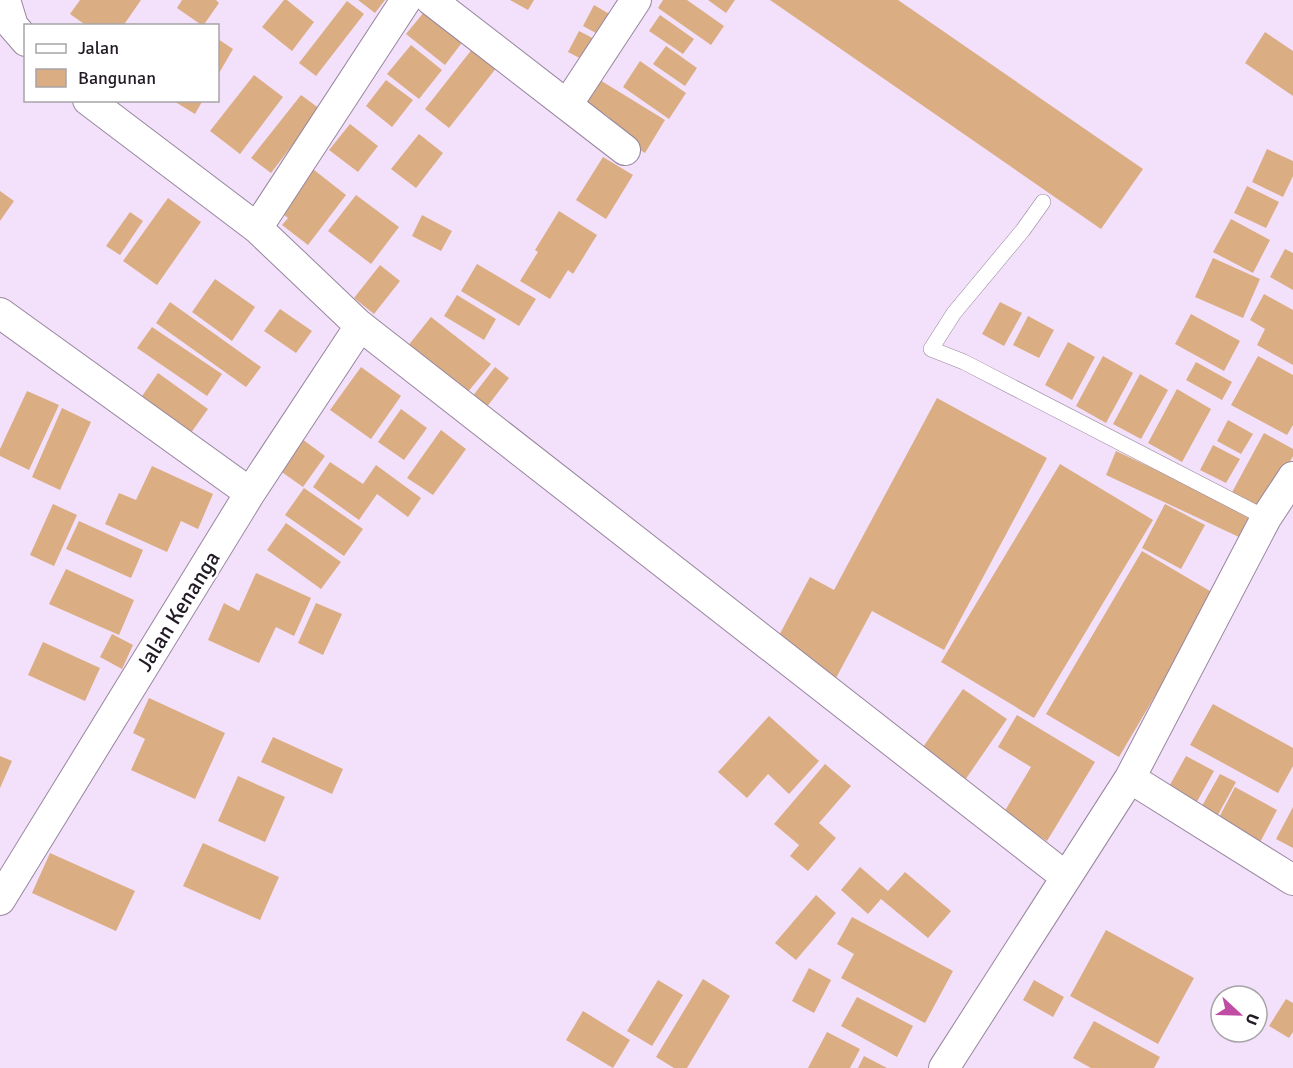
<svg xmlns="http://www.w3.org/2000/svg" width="1293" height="1068" viewBox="0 0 1293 1068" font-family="Signika,sans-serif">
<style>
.building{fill:#dbad83}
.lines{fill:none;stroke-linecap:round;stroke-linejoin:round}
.lane-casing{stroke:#97869e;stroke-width:16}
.street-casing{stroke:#97869e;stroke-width:32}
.lane{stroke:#fff;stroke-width:15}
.street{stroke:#fff;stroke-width:30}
.labels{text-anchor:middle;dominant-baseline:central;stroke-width:5;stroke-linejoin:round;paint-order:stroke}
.street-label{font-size:22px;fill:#221b25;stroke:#fff}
</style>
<rect width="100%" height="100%" fill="#f3e0fa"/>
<path class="building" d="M 80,0 L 141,0 L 123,26 L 87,26 L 70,14 Z
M 182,0 L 216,0 L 219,3 L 203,26 L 177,8 Z
M 284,0 L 287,0 L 314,22 L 292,51 L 262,27 Z
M 358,0 L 385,0 L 375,13 Z
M 510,0 L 534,0 L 528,10 Z
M 663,0 L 687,0 L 724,26 L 711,45 L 658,8 Z
M 708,0 L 735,0 L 726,13 Z
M 770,0 L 898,0 L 1143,169 L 1101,229 Z
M 347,1 L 364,14 L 316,76 L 299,63 Z
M 594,5 L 618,19 L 607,39 L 583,26 Z
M 429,6 L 467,36 L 445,65 L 406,34 Z
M 660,15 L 694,39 L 683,54 L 649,31 Z
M 579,31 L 602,43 L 591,64 L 568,52 Z
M 1265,32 L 1293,51 L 1293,96 L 1245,63 Z
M 218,39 L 233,49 L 218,75 Z
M 411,45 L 442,70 L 419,99 L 387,74 Z
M 666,46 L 697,68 L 685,86 L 653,64 Z
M 473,48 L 497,67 L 449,128 L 425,109 Z
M 640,61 L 686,93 L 669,119 L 623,87 Z
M 254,75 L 283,97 L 240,154 L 210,131 Z
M 595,77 L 665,120 L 645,153 L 602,127 L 609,117 L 582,99 Z
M 386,80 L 413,100 L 392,127 L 366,106 Z
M 301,95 L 320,109 L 271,173 L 251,158 Z
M 172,100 L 203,100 L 195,114 Z
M 350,124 L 378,146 L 358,172 L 329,150 Z
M 419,134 L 443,153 L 416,188 L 391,169 Z
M 1267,149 L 1293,161 L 1293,176 L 1283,197 L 1252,182 Z
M 603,157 L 633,175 L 606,219 L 576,200 Z
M 309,166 L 346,195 L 308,245 L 282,225 L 288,218 L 276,209 Z
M 1247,186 L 1279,202 L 1266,228 L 1234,213 Z
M 0,191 L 14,201 L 0,221 Z
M 356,195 L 399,227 L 371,264 L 328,231 Z
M 168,198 L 201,222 L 157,285 L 123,261 Z
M 559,211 L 597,235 L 573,274 L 568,270 L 550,299 L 520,281 L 538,252 L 535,250 Z
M 130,212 L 143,221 L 120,255 L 106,246 Z
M 422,215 L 452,231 L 441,251 L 412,236 Z
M 1231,219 L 1270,240 L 1253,273 L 1213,252 Z
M 1285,249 L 1293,253 L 1293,290 L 1270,277 Z
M 1213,258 L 1260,279 L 1243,318 L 1195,297 Z
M 477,264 L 536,299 L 519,326 L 461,291 Z
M 380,265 L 400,281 L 374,314 L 354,298 Z
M 215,279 L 255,307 L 232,341 L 192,312 Z
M 1264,294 L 1293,310 L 1293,365 L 1257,345 L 1265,329 L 1250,320 Z
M 457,295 L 496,319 L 484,340 L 444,316 Z
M 170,302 L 261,367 L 246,387 L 156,323 Z
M 1000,302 L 1022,313 L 1004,346 L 982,334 Z
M 280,309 L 312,331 L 296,353 L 264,331 Z
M 1191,314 L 1240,341 L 1224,371 L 1175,344 Z
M 1028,316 L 1054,330 L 1039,358 L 1013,345 Z
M 431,317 L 491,364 L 467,393 L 407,347 Z
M 152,327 L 222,374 L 207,396 L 137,348 Z
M 1068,342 L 1095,357 L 1072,400 L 1045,385 Z
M 1103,356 L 1133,373 L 1106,423 L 1076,406 Z
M 1258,356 L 1293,375 L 1293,425 L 1287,435 L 1231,405 Z
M 1196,362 L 1232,382 L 1222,400 L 1186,380 Z
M 361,367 L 401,396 L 371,439 L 330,410 Z
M 495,367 L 509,378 L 486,408 L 472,397 Z
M 158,373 L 208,409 L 188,437 L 138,402 Z
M 1140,374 L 1168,390 L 1141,439 L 1113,424 Z
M 1177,389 L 1211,409 L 1182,462 L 1148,443 Z
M 27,391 L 59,405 L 29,470 L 0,456 L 0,449 Z
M 937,398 L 1047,458 L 944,650 L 872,611 L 836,678 L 774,645 L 810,577 L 834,590 Z
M 62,408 L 91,422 L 60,490 L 32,477 Z
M 401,409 L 427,428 L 404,460 L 378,442 Z
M 1228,420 L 1253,434 L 1241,454 L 1217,441 Z
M 441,430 L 466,449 L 433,495 L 407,478 Z
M 1264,433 L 1293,449 L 1293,456 L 1262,513 L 1230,496 Z
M 298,436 L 325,456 L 303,487 L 276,468 Z
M 1213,445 L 1240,459 L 1226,483 L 1200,470 Z
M 1116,451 L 1250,514 L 1239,537 L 1106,475 Z
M 330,462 L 363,484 L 376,465 L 421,498 L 408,517 L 377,494 L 359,520 L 313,487 Z
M 1060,464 L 1153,520 L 1034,718 L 941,662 Z
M 152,466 L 213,494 L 198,529 L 181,521 L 167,552 L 105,524 L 119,493 L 136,500 Z
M 304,488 L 363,529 L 344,556 L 285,515 Z
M 53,504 L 77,515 L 54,566 L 30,555 Z
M 1165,504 L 1205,525 L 1181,569 L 1142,548 Z
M 79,521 L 143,550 L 131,578 L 66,549 Z
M 286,523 L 341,562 L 321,589 L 267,550 Z
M 1142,551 L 1215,594 L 1119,757 L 1046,714 Z
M 66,569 L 134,600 L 119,635 L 49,604 Z
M 256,573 L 311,598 L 294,636 L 276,627 L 259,663 L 208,640 L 224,603 L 239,611 Z
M 316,603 L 342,614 L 323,655 L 298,643 Z
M 112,634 L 133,645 L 122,669 L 100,657 Z
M 43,642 L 100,668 L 85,701 L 28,675 Z
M 963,689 L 1007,719 L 963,783 L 919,753 Z
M 149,698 L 225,733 L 195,799 L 131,770 L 145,739 L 133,733 Z
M 1213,704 L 1293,748 L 1293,766 L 1278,793 L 1190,745 Z
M 1017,715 L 1095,762 L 1047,841 L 1003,814 L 1031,767 L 998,747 Z
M 769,716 L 819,761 L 789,794 L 768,774 L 747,798 L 718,772 Z
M 273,737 L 343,769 L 332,794 L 261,762 Z
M 0,756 L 12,761 L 0,788 Z
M 1186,756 L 1214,771 L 1194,807 L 1166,792 Z
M 825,764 L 851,786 L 819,823 L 836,838 L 808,871 L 790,856 L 799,845 L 774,824 Z
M 1220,774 L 1236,782 L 1214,822 L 1198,813 Z
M 238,776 L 285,797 L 265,842 L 218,821 Z
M 1235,787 L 1277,810 L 1256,850 L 1214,827 Z
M 1293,807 L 1293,848 L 1276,839 Z
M 203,843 L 279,877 L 260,920 L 183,886 Z
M 50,853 L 135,891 L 116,931 L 32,893 Z
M 860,867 L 888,891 L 905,872 L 951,911 L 928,938 L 881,899 L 868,914 L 841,890 Z
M 816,895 L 836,913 L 796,960 L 775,943 Z
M 852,917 L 953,971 L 925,1023 L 841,978 L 854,954 L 837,944 Z
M 1106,930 L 1194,978 L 1158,1044 L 1070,996 Z
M 809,968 L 831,980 L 814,1013 L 792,1001 Z
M 703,979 L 730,996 L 687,1068 L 674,1068 L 656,1057 Z
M 658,980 L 683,995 L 652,1046 L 627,1031 Z
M 1034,980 L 1064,997 L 1053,1017 L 1023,1000 Z
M 857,997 L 913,1026 L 897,1057 L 841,1026 Z
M 1286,999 L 1293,1003 L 1293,1032 L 1289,1038 L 1269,1026 Z
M 583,1011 L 630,1040 L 613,1068 L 566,1040 Z
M 1094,1021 L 1160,1057 L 1154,1068 L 1091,1068 L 1073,1058 Z
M 827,1032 L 860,1049 L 850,1068 L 808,1068 Z
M 864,1056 L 887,1068 L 858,1068 Z"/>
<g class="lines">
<g class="lane-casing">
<path id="lane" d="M 1043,202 L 1023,230 L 954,313 L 931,349 L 964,362 L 1266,518"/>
</g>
<g class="street-casing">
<path id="street" d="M 5,0 L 13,26 L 26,41
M 431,0 L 625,150
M 88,100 L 257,228 L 358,324 L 1066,877
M 567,105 L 636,0
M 257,228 L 406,0
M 0,313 L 250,493
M 1130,778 L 1293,880
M 0,900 L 250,493 L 356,332 L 358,324
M 944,1068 L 1130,778 L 1266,518 L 1293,477"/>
</g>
<use href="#lane" class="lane"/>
<use href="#street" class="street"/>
</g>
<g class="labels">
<g class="street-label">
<text transform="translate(178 611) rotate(-58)">Jalan Kenanga</text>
</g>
</g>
<rect x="24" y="24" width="195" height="78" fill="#ffffff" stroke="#a7a4a8" stroke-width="1.5"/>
<rect x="36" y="44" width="30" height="9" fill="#ffffff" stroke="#a7a4a8" stroke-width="1.5"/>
<text x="78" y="54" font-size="18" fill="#221b25">Jalan</text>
<rect x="36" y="69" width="30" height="18" fill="#dbad83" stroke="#a7a4a8" stroke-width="1.5"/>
<text x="78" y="84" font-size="18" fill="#221b25">Bangunan</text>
<g transform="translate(1239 1014) rotate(112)"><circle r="28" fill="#ffffff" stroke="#a7a4a8" stroke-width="1.5"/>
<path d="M0-4.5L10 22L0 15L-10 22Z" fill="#c04ca4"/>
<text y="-9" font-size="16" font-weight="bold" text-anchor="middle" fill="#221b25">U</text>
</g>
</svg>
